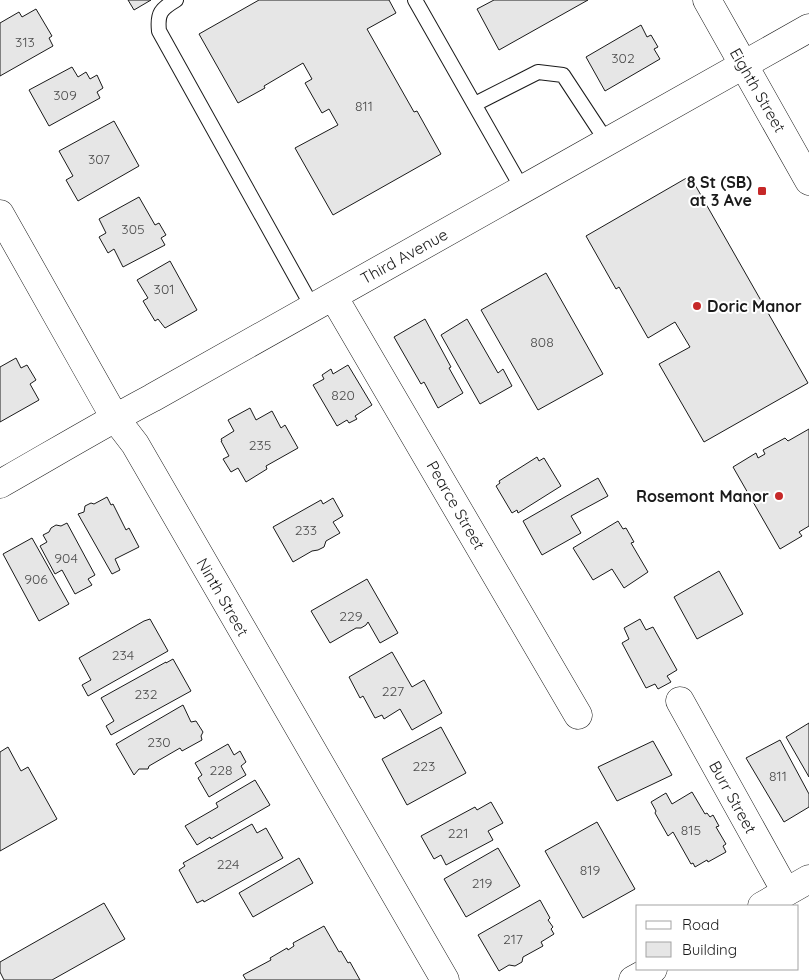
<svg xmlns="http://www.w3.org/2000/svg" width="809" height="980" viewBox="0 0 809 980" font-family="Quicksand,sans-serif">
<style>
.building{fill:#e6e6e6;stroke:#1a1a1a}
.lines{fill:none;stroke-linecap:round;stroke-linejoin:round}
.lane-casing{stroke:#1a1a1a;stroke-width:16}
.street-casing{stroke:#1a1a1a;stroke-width:29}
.secondary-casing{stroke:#1a1a1a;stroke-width:29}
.lane{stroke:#fff;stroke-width:14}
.street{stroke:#fff;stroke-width:28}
.secondary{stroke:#fff;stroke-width:28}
.poi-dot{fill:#c62828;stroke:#fff;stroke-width:2}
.labels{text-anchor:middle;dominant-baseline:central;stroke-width:4;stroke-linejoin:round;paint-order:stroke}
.number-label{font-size:14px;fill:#4d4d4d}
.street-label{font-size:16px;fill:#1a1a1a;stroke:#fff}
.poi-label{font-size:16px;font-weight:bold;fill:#1a1a1a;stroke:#fff;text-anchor:end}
</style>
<rect width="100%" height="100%" fill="#fff"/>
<path class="building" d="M 128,0 L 151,0 L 134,10 Z
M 259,0 L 389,0 L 396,13 L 367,29 L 414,112 L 417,111 L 441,154 L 333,215 L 295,148 L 338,125 L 329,109 L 322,113 L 305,83 L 312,79 L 303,63 L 264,86 L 265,88 L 238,103 L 199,34 Z
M 494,0 L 588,0 L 499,50 L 477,9 Z
M 36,9 L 52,36 L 49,38 L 53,46 L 0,76 L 0,23 L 19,12 L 22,17 Z
M 641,25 L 647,37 L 651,35 L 658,47 L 654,49 L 660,59 L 605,91 L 586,57 Z
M 72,67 L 78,77 L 86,72 L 90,79 L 97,75 L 103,88 L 97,92 L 100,98 L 49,126 L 29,90 Z
M 114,121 L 139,166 L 78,201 L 66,180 L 73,176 L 59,151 Z
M 690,176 L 808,383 L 704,442 L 659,364 L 690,347 L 675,322 L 648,338 L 619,287 L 616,289 L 586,236 Z
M 139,197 L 155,225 L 159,223 L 166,235 L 161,238 L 165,245 L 123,267 L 114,249 L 108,253 L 99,237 L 106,233 L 99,219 Z
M 170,261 L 197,310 L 165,328 L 158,319 L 155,321 L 143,301 L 148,298 L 137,280 Z
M 546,273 L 603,374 L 538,410 L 481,310 Z
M 425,319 L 451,367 L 449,368 L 463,393 L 438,408 L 424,382 L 421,384 L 394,337 Z
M 467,319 L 498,373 L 503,369 L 512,386 L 480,404 L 441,335 Z
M 16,358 L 21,368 L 27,365 L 36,380 L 30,384 L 39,400 L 0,422 L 0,367 Z
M 348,365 L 372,405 L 355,416 L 357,419 L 349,423 L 347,420 L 337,426 L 313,385 L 324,379 L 322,375 L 331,369 L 333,374 Z
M 250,408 L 256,420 L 272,411 L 281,428 L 285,425 L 298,448 L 266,466 L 267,469 L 246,482 L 238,468 L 231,472 L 223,459 L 229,456 L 221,441 L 222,441 L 221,439 L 234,431 L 228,420 Z
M 809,429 L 809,526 L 799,532 L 802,536 L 780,549 L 733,467 L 756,453 L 758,458 L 765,454 L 763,450 L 785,438 L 788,441 Z
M 537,457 L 539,461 L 544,458 L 561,486 L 518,513 L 517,510 L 512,513 L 496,486 L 500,483 L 499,481 Z
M 598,478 L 608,496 L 571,516 L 581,533 L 542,555 L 523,521 Z
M 107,497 L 111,505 L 113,504 L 126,530 L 129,528 L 139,547 L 115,559 L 120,570 L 112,574 L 78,514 L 84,512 L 85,506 L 91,503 L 94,504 Z
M 333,498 L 343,516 L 333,522 L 340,533 L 326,541 L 324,547 L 318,550 L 312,551 L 293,562 L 273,527 L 321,500 L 323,504 Z
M 618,521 L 623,529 L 626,528 L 634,542 L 631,543 L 648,572 L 624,588 L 612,569 L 593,580 L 573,548 Z
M 67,523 L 95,575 L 88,579 L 92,585 L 75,594 L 62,570 L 55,574 L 40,546 L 47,542 L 43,535 L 49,532 L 51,528 L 56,525 L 61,526 Z
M 32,538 L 69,604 L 39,621 L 3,554 Z
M 719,571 L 743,614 L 697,639 L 674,597 Z
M 367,579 L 398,633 L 380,643 L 368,622 L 366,625 L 361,628 L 356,628 L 330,643 L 311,611 Z
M 150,619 L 168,651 L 88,696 L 82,685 L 91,680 L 79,658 L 144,621 Z
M 640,619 L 646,630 L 653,627 L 677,670 L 667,676 L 671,682 L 658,689 L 655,684 L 646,688 L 622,643 L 629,639 L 624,628 Z
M 392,652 L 412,687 L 424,680 L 442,713 L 412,730 L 400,709 L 384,719 L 382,715 L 375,718 L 363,696 L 360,698 L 349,677 Z
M 173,659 L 191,691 L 111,735 L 106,726 L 114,721 L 101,698 L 166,662 L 166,663 Z
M 183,705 L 191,722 L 196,721 L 203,732 L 201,736 L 202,740 L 182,751 L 180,748 L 149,766 L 148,769 L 139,769 L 134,775 L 116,744 Z
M 809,723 L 809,777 L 786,737 Z
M 441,727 L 466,773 L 407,805 L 382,759 Z
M 780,740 L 809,794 L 809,807 L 784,822 L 746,758 Z
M 653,741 L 672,775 L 617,801 L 598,767 Z
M 228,744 L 234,755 L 240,751 L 246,762 L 241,766 L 246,775 L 209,797 L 198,778 L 202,775 L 195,763 Z
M 8,747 L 21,771 L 28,767 L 57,819 L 0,851 L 0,752 Z
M 255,780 L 270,805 L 211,839 L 210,837 L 197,845 L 185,826 L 218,807 L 216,803 Z
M 692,792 L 705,814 L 707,813 L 710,817 L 713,815 L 719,826 L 716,827 L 726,844 L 723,846 L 726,852 L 708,862 L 707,860 L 695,867 L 693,863 L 691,864 L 673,832 L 668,836 L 655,813 L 656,811 L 651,802 L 666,793 L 672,804 Z
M 491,802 L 503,823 L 488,831 L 493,840 L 446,865 L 441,855 L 434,859 L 421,836 L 475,807 L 477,810 Z
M 597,822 L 635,889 L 583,918 L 545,851 Z
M 252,824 L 257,833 L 266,828 L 283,858 L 204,902 L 203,900 L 197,903 L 179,870 L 185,866 L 183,863 Z
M 498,848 L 520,886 L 466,917 L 444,879 Z
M 299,858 L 313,883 L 253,917 L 239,893 Z
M 540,900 L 550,918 L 548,920 L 553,927 L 551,929 L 554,934 L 541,942 L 543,946 L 523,957 L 522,962 L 515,966 L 509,965 L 499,971 L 478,935 Z
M 104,903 L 125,939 L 52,980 L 4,980 L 0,972 L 0,962 Z
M 324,926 L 339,952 L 341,951 L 348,963 L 350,962 L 360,980 L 246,980 L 243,975 L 271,960 L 270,958 L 287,948 L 288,950 L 294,946 L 293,943 Z"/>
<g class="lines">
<g class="lane-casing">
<path id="lane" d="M 176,0 C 161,9 157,13 159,31 L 313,308
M 415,0 L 523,190
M 475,104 L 538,72 L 563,75 L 607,142"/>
</g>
<g class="street-casing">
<path id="street" d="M 0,214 L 115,418 L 135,444 L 445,980
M 333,296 L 578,715
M 0,484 C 51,455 101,425 152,398 L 809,28
M 680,701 L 786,892
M 762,906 L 809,879
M 633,980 L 653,969"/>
</g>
<g class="secondary-casing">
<path id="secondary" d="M 707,0 L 809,181"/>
</g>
<use href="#lane" class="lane"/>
<use href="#street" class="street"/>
<use href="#secondary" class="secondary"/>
</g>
<g class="poi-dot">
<rect x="757" y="186" width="10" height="10" rx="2.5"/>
<circle cx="697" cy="306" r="5"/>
<circle cx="779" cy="496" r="5"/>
</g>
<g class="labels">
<g class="number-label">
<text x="25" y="42">313</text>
<text x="623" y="58">302</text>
<text x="65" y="95">309</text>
<text x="364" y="106">811</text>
<text x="99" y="159">307</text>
<text x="133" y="229">305</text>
<text x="164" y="289">301</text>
<text x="542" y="342">808</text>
<text x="343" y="395">820</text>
<text x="260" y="445">235</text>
<text x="306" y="530">233</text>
<text x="66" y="558">904</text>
<text x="36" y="579">906</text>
<text x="351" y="616">229</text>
<text x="123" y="655">234</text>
<text x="393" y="691">227</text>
<text x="146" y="694">232</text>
<text x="159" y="742">230</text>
<text x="424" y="766">223</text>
<text x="221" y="770">228</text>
<text x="778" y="776">811</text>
<text x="691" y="830">815</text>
<text x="458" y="833">221</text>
<text x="228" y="864">224</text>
<text x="590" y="870">819</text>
<text x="482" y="883">219</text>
<text x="513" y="939">217</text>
</g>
<g class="street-label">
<text transform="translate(758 90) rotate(60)">Eighth Street</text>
<text transform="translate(404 256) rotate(-29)">Third Avenue</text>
<text transform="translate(456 505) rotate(60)">Pearce Street</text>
<text transform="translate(223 597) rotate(60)">Ninth Street</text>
<text transform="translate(733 797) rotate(61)">Burr Street</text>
</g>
<g class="poi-label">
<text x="752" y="182">8 St (SB)<tspan x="752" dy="18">at 3 Ave</tspan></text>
<text x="707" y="306" text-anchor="start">Doric Manor</text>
<text x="769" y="496">Rosemont Manor</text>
</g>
</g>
<rect x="636" y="905" width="162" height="65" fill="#ffffff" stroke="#a3a3a3"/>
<rect x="646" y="921" width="25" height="8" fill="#ffffff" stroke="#a3a3a3"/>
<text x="682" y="930" font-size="15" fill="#1a1a1a">Road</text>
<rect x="646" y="942" width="25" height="15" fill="#e6e6e6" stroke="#a3a3a3"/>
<text x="682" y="955" font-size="15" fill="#1a1a1a">Building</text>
</svg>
